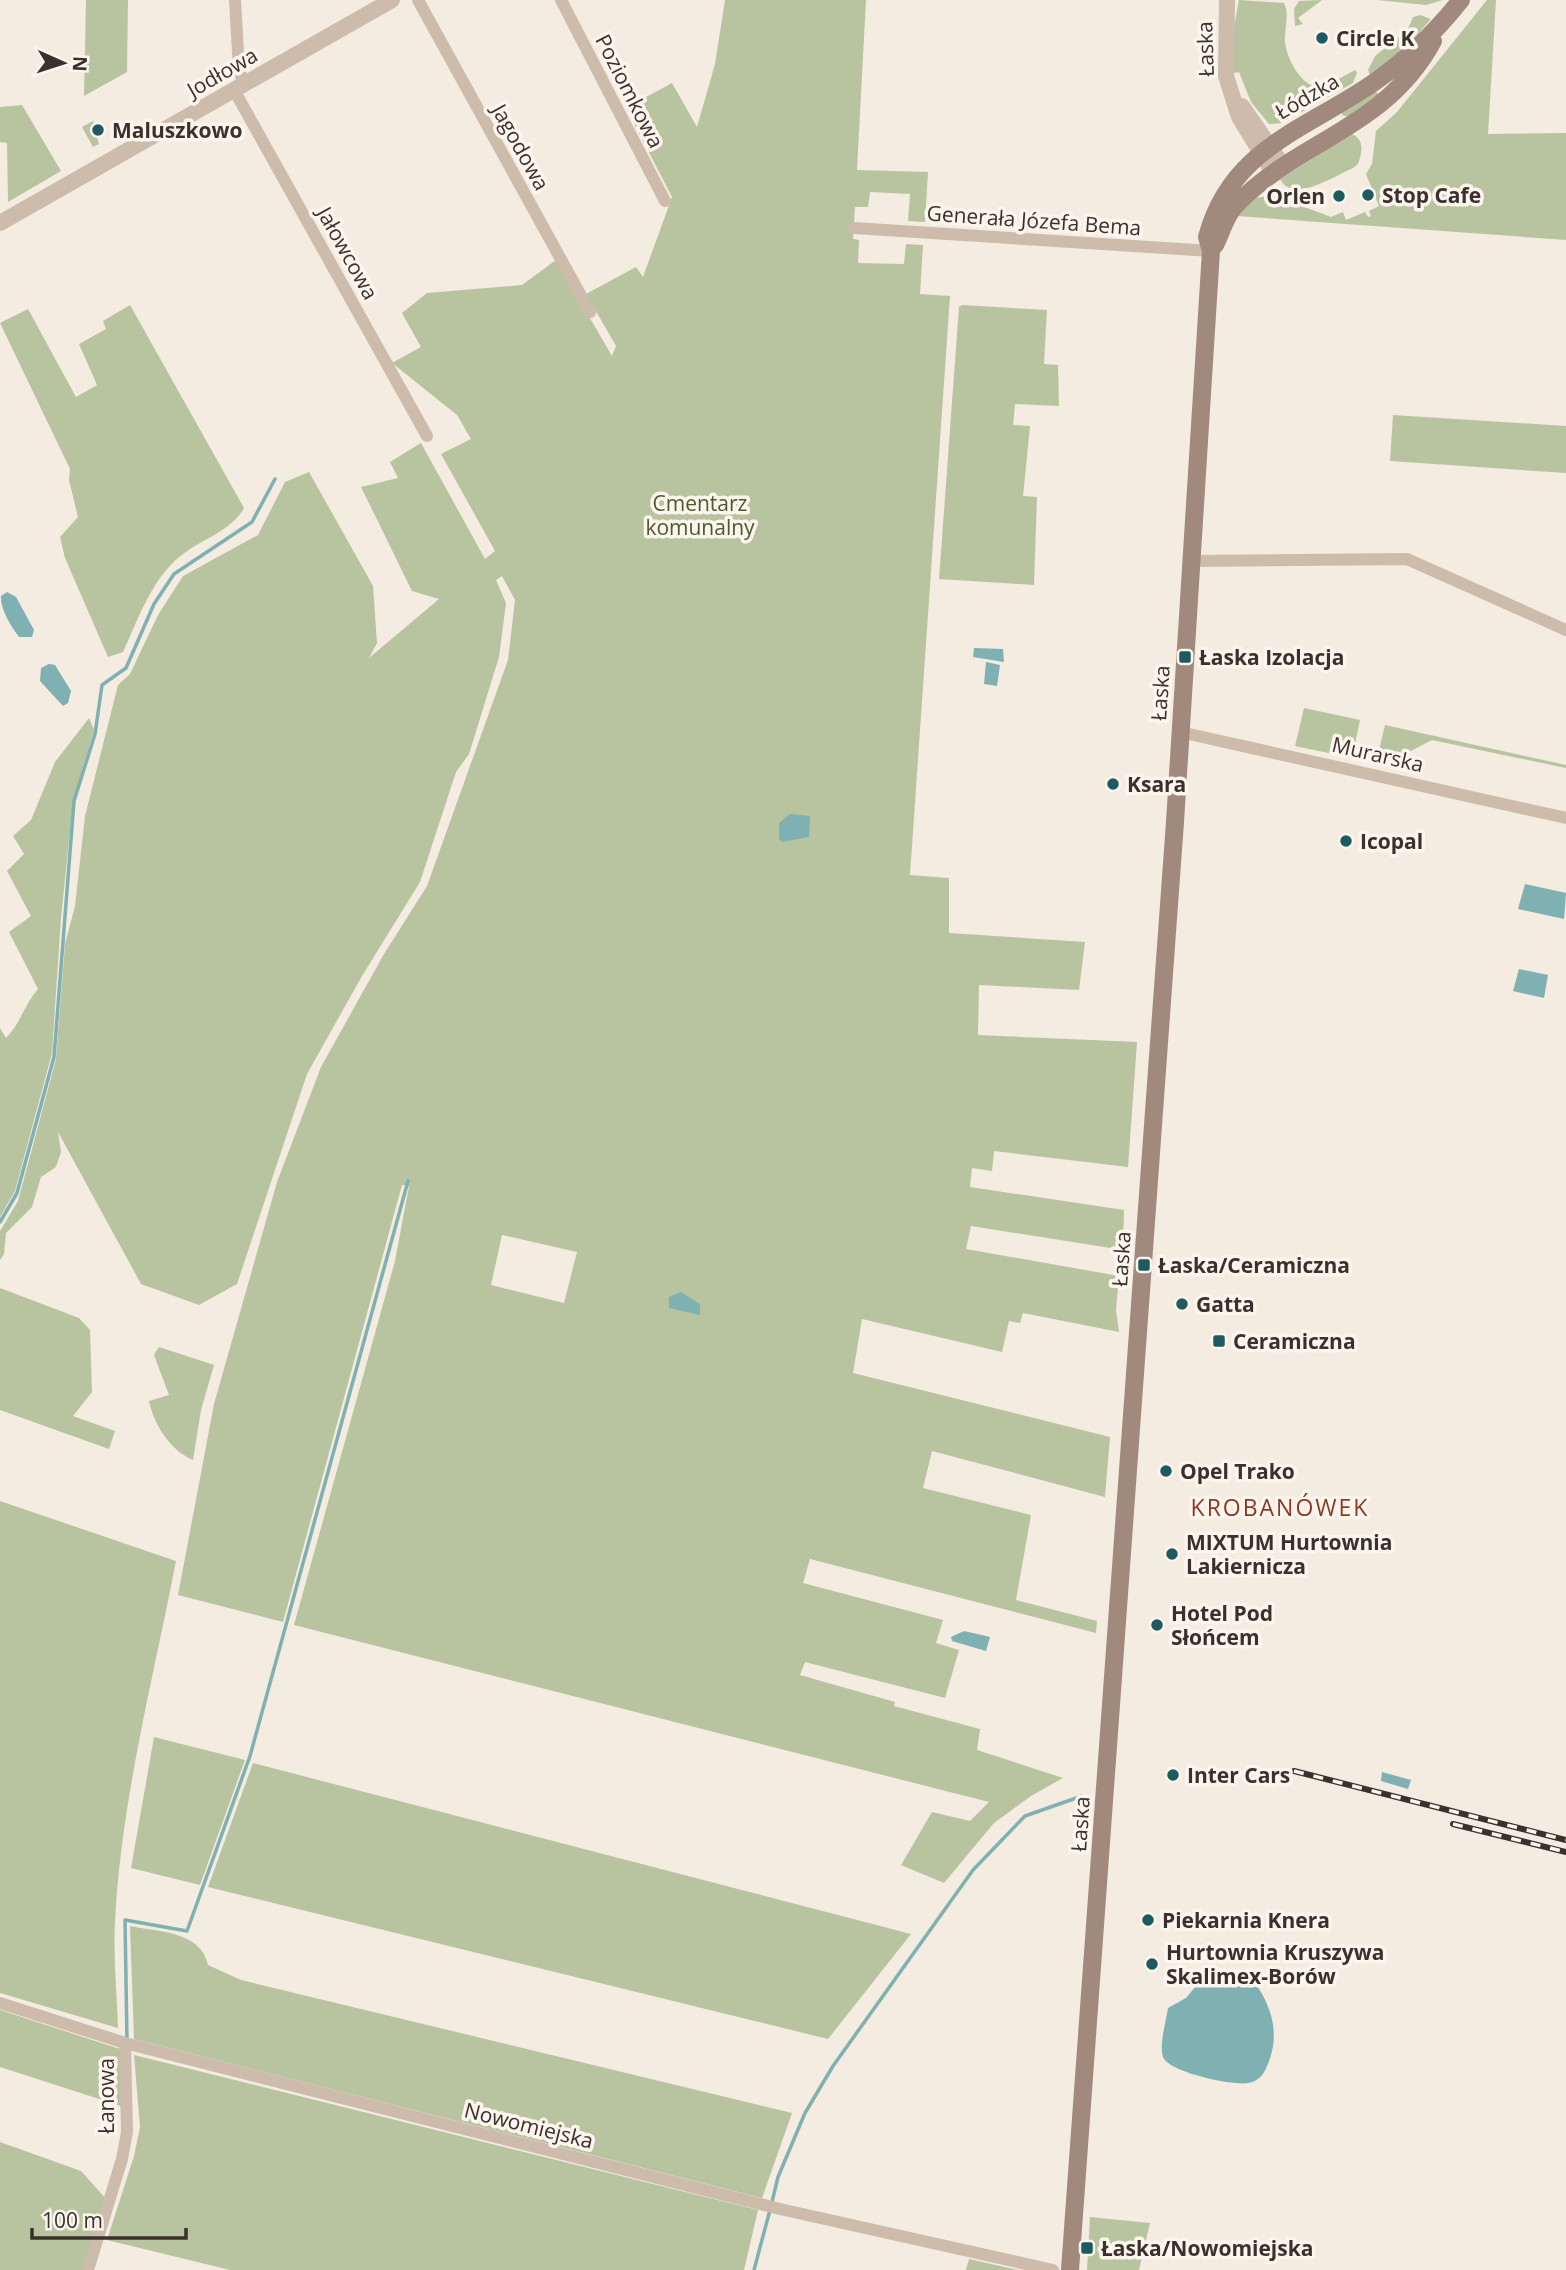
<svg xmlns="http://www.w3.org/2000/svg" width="1566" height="2270" viewBox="0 0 1566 2270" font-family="'Open Sans',sans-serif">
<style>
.green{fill:#b8c4a0;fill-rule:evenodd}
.water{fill:#7fb0b2}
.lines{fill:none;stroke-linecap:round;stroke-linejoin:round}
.stream{stroke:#7fb0b2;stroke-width:3.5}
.minor{stroke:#cdbbac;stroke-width:12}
.tertiary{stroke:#cdbbac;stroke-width:16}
.secondary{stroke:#a18a7d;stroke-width:18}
.rail-casing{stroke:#3b302b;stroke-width:6}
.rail{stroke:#fbf5ee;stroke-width:3.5;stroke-dasharray:10;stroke-linecap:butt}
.poi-dot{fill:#1f5a5e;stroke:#fbf5ee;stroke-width:2.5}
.labels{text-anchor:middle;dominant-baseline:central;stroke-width:7;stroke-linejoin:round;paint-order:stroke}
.poi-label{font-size:21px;font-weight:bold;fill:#3b302b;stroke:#fbf5ee;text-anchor:start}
.street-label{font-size:21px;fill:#3b302b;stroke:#fbf5ee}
.park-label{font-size:21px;fill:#4a5a2e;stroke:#fbf5ee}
.neighbourhood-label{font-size:23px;letter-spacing:2px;fill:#8c3b22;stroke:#fbf5ee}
</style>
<rect width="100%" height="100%" fill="#f4ebe1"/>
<path class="green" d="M 86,0 L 128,0 L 127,72 L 84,96 Z
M 725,0 L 866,0 L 857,170 L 928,172 L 925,222 L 908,221 L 910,194 L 870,192 L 868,207 L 855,207 L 853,239 L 859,240 L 858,263 L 904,264 L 906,244 L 923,245 L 920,294 L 950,296 L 910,875 L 949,878 L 949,933 L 1085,942 L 1079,990 L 979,985 L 978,1035 L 1137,1042 L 1128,1167 L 994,1151 L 992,1171 L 972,1168 L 970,1187 L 1124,1210 L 1123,1250 L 971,1226 L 966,1249 L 1119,1276 L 1116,1310 L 1119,1332 L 1023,1313 L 1020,1323 L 1009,1321 L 1002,1352 L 862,1319 L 853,1373 L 1110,1437 L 1105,1497 L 932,1451 L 923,1488 L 1031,1515 L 1016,1600 L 1097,1621 L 1096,1633 L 810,1559 L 803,1583 L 943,1620 L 936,1643 L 959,1650 L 945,1698 L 805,1662 L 800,1675 L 895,1702 L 894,1706 L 980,1729 L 977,1750 L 1063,1778 L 1031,1796 L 994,1823 L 944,1883 L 901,1865 L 932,1812 L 970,1821 L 989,1802 L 294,1625 L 395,1261 L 409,1186 L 402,1185 L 283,1622 L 178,1595 L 214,1404 L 277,1182 L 321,1067 L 384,954 L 427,886 L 508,660 L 515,600 L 502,576 L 496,580 L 506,603 L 499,657 L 469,754 L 456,772 L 420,882 L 362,976 L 307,1074 L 237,1284 L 199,1305 L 141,1284 L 58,1132 L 61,1152 L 56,1167 L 41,1177 L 32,1207 L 6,1233 L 4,1254 L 0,1260 L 0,1231 L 18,1201 L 56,1059 L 65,944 L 75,906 L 85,816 L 118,685 L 130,674 L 158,615 L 183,576 L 258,535 L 285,482 L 309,472 L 373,586 L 377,643 L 369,658 L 439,599 L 412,591 L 361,487 L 398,478 L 390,462 L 421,443 L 485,559 L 495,551 L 441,454 L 471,439 L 457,415 L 392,363 L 421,347 L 402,313 L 427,293 L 522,285 L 556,260 L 612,356 L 616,346 L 586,294 L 636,267 L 643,277 L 672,197 L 626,108 L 672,83 L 697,127 L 715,64 ZM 502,1235 L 577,1252 L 564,1303 L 491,1285 Z
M 1239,0 L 1284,3 C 1290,15 1284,29 1285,42 C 1287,60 1302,88 1322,88 L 1355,70 L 1357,73 L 1353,83 L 1282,123 L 1269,124 L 1251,102 L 1239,72 L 1234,73 L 1232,37 Z
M 1322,0 L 1298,18 L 1303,24 L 1295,26 L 1294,9 L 1299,1 Z
M 1377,0 L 1443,0 L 1426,5 Z
M 1487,0 L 1496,0 L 1488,134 L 1566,133 L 1566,240 L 1237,216 L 1256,198 L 1273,195 L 1331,217 L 1343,212 L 1346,220 L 1365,212 L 1368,217 L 1371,216 L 1369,211 L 1379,206 L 1366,174 L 1372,164 L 1376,131 L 1397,112 Z
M 1420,15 L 1431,19 L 1402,52 L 1370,75 L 1368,70 L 1375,56 L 1407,31 L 1413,17 Z
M 1374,89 L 1380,96 L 1348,117 L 1342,115 L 1342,112 Z
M 22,105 L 61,171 L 8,202 L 7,143 L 0,142 L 0,107 Z
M 93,121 L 99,144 L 93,147 L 82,127 Z
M 1352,134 C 1365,140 1362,153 1358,164 L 1353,168 C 1334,176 1293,204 1280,179 Z
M 130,305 L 244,508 C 232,530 203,539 183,554 C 152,577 139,618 123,652 L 108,657 L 65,558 L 60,537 L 78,517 L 69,480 L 70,469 L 0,323 L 28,309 L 76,397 L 97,385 L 79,344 L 106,329 L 103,321 Z
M 962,305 L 1047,310 L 1044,364 L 1058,365 L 1059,406 L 1015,404 L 1013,425 L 1030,426 L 1023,496 L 1037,497 L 1034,585 L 939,579 L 959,307 Z
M 1393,415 L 1566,426 L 1566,473 L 1390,461 Z
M 1304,708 L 1360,720 L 1352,758 L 1295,746 Z
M 89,718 L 94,730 L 73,801 L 61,918 L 52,1053 L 15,1191 L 0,1217 L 0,1028 L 6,1038 C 21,1023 24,1005 38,989 L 9,932 L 31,916 L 7,871 L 24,854 L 13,836 L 31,820 L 55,762 Z
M 1385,725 L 1566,765 L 1566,768 L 1432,740 L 1384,765 L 1376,763 Z
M 0,1288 L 79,1318 L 90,1330 L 92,1392 L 73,1416 L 115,1431 L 109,1449 L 0,1410 Z
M 159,1347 L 214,1365 L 201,1410 L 193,1460 C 170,1450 154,1425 149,1401 L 169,1395 L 154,1355 Z
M 0,1501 L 176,1561 C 153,1680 121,1801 115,1922 C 113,1957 117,1993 118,2028 L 0,1993 Z
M 154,1737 L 245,1760 L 200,1885 L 131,1868 Z
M 253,1763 L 911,1934 L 828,2039 L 208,1887 Z
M 130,1926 C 158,1932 201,1931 208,1965 L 241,1980 L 792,2113 L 762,2198 L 134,2039 Z
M 0,2010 L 120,2049 L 124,2107 L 0,2067 Z
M 134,2055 L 758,2210 L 744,2270 L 230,2270 L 107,2240 L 134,2156 L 140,2127 Z
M 0,2142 L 81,2171 L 107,2200 L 86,2270 L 0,2270 Z
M 1090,2217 L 1150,2223 L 1139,2270 L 1087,2270 Z
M 969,2259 L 1018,2270 L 966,2270 Z"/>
<path class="water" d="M 7,592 L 16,597 L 34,630 L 32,637 L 19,637 C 11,626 0,609 1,596 Z
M 974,648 L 1003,649 L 1004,662 L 973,657 Z
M 986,662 L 1000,665 L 997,686 L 984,684 Z
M 49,664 L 55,665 L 71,691 L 68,703 L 63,706 L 40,681 L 41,668 Z
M 790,814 L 810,816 L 809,837 L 782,842 L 779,839 L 779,823 Z
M 1525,884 L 1566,893 L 1564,919 L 1518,909 Z
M 1519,969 L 1548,975 L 1544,998 L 1513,991 Z
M 681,1292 L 700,1304 L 700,1315 L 669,1308 L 669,1297 Z
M 964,1631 L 990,1637 L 986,1651 L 952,1641 L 951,1637 Z
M 1382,1772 L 1411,1780 L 1408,1789 L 1381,1781 Z
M 1231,1973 L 1253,1980 C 1272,2006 1281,2035 1267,2066 C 1264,2074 1258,2082 1248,2083 C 1233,2086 1168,2072 1163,2057 C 1159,2044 1166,2022 1168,2008 L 1186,1998 L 1196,1986 Z"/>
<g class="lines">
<path class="stream" d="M 0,1222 L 17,1193 L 54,1057 L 74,801 L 95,734 L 102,685 L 126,668 L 154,604 L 174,574 L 252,522 L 275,479
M 127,2041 L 125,1920 L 187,1931 L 250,1756 L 408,1181
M 772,2202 L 778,2177 L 805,2113 L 833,2066 L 973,1870 L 1025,1816 L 1082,1796
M 754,2270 L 770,2210"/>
<path class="minor" d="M 235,0 L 239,70 L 244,84
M 418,0 L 590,312
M 561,0 L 665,201
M 234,90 L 427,436
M 854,228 L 1211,251
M 1191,561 L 1407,559 L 1566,630
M 1180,732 L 1566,818
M 0,2003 L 125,2043 L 780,2209 L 1053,2270
M 88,2270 L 122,2159 L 127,2132 L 125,2043"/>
<path class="tertiary" d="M 1227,0 L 1226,76 L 1239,117 L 1274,174
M 1242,106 L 1284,167
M 0,223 L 392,0"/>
<path class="secondary" d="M 1215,245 C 1222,232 1224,219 1234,207 C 1295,141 1385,130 1433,41
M 1070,2270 L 1175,822 L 1211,251 L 1207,237 C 1231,147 1308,129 1376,81 C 1407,59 1438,29 1461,0"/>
<g class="rail-casing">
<path id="rail" d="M 1294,1771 L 1566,1840
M 1453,1824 L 1566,1852"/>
</g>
<use href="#rail" class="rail"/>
</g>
<g class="poi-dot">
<circle cx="1322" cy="38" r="7"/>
<circle cx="98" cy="130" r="7"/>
<circle cx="1368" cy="195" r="7"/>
<circle cx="1339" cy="196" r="7"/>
<rect x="1178" y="650" width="14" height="14" rx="3.5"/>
<circle cx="1113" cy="784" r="7"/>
<circle cx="1346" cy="841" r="7"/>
<rect x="1137" y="1258" width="14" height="14" rx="3.5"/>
<circle cx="1182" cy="1304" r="7"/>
<rect x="1212" y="1334" width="14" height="14" rx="3.5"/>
<circle cx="1166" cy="1471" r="7"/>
<circle cx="1172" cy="1554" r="7"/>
<circle cx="1157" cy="1625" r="7"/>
<circle cx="1173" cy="1775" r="7"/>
<circle cx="1148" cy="1920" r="7"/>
<circle cx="1152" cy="1964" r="7"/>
<rect x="1080" y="2241" width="14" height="14" rx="3.5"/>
</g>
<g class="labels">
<g class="poi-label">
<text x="1336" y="38">Circle K</text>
<text x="112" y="130">Maluszkowo</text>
<text x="1382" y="195">Stop Cafe</text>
<text x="1325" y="196" text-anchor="end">Orlen</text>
<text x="1199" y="657">Łaska Izolacja</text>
<text x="1127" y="784">Ksara</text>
<text x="1360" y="841">Icopal</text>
<text x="1158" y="1265">Łaska/Ceramiczna</text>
<text x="1196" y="1304">Gatta</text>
<text x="1233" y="1341">Ceramiczna</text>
<text x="1180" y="1471">Opel Trako</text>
<text x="1186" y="1542">MIXTUM Hurtownia<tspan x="1186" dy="24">Lakiernicza</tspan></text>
<text x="1171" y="1613">Hotel Pod<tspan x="1171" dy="24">Słońcem</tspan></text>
<text x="1187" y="1775">Inter Cars</text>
<text x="1162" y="1920">Piekarnia Knera</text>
<text x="1166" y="1952">Hurtownia Kruszywa<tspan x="1166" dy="24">Skalimex-Borów</tspan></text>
<text x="1101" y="2248">Łaska/Nowomiejska</text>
</g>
<g class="street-label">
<text transform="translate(1205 49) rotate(-92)">Łaska</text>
<text transform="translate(222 72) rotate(-30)">Jodłowa</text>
<text transform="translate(630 91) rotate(63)">Poziomkowa</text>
<text transform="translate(1307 96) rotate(-30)">Łódzka</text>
<text transform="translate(521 147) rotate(61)">Jagodowa</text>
<text transform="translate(1034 220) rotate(4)">Generała Józefa Bema</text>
<text transform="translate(348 253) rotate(61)">Jałowcowa</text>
<text transform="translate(1160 693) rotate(-86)">Łaska</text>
<text transform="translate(1378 754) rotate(13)">Murarska</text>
<text transform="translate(1121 1259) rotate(-86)">Łaska</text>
<text transform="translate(1080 1824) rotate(-86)">Łaska</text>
<text transform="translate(106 2096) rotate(-90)">Łanowa</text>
<text transform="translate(529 2125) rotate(14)">Nowomiejska</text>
</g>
<g class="park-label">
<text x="700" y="503">Cmentarz<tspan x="700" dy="24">komunalny</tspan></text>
</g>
<g class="neighbourhood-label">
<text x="1280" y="1507">KROBANÓWEK</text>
</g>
</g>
<g transform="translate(63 63) rotate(93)" stroke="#fbf5ee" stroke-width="5" paint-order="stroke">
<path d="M0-5L12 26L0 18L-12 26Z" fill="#3b302b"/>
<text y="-10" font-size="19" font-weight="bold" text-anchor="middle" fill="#3b302b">N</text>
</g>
<path d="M32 2228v10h154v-10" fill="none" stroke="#3b302b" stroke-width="3.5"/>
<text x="42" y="2228" font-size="21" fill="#3b302b" stroke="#fbf5ee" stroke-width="5" paint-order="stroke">100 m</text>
</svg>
